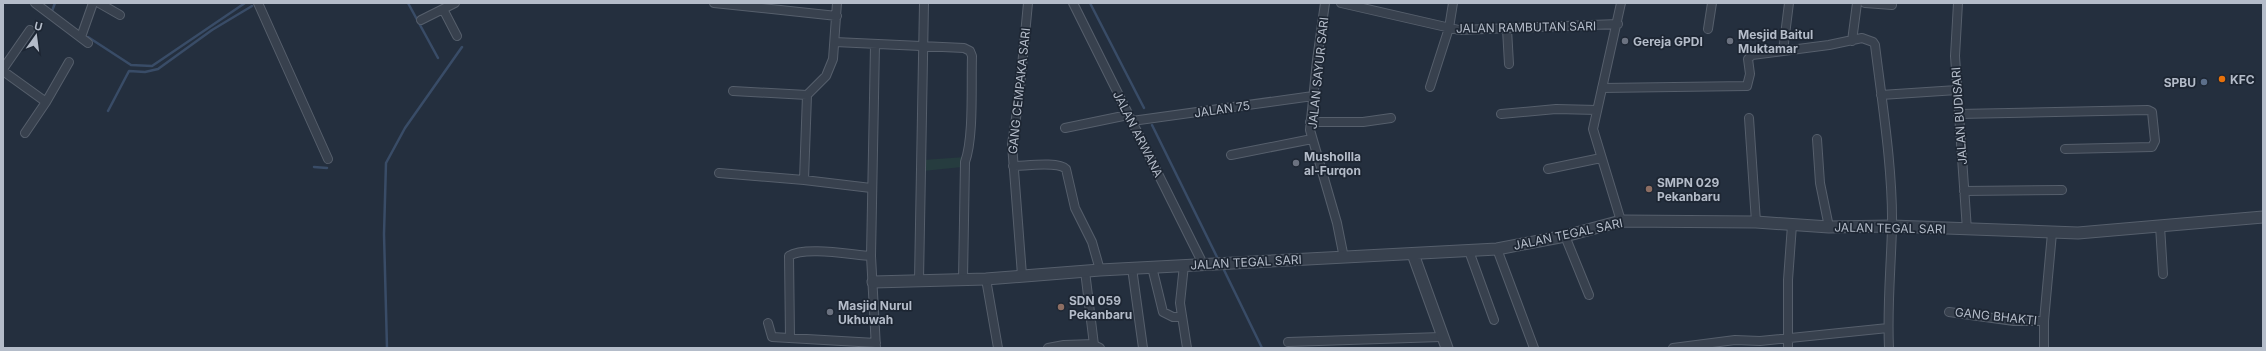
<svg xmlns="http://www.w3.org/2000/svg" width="2266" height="351" viewBox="0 0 2266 351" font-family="Inter,sans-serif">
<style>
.green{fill:#263c3f}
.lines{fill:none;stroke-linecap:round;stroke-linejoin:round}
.stream{stroke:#394c67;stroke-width:2.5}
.minor-casing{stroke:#565f6c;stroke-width:10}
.tertiary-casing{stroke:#565f6c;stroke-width:13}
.minor{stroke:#38414e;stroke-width:8}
.tertiary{stroke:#38414e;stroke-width:11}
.worship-dot{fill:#6b7280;stroke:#1d2633;stroke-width:1.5}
.food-dot{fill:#e8710a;stroke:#1d2633;stroke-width:1.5}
.service-dot{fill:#5c6f8a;stroke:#1d2633;stroke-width:1.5}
.education-dot{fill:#8d6e63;stroke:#1d2633;stroke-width:1.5}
.labels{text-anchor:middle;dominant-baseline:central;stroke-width:3.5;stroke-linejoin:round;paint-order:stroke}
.street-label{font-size:12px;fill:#b4bcc9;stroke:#1d2633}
.poi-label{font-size:12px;font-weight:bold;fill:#b4bcc9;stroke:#1d2633;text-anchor:start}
</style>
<rect width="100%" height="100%" fill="#242f3e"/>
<path class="green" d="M 965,157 L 962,167 L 923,171 L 923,160 Z"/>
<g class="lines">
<path class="stream" d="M 408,3 L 438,58
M 1090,3 L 1144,108
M 52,11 L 55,3
M 88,37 L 131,65 L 152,66 L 245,3
M 108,111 L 129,71 L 145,72 L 158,69 L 212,30 L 252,6
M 1152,125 L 1217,257
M 314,167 L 327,168
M 1224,270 L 1262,348
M 387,348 L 384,234 L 386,163 L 405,128 L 462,47"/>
<g class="minor-casing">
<path id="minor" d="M 35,3 L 88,43
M 99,3 L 120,15
M 258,3 L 328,159
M 714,3 L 837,16
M 1073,3 L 1203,264
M 1325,3 L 1317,60 L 1310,130 L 1337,223 L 1344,258
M 1341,3 L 1459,30 L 1618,24
M 1865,3 L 1892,5
M 1958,3 L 1955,56 L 1967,230
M 443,9 L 457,36
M 421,20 L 455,3
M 1507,29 L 1509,64
M 1708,29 L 1712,3
M 81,37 L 93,3
M 1852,41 L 1857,3
M 835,42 L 964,48 L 970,51 L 972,56 C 971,84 974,138 965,162 L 963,279
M 875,45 L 871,256 L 876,348
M 1783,51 L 1789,3
M 3,69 L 30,30
M 3,71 L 46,102
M 1430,87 L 1449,28 L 1453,3
M 1602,88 L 1747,86 L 1750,74 L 1748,59 L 1752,55 L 1829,45 L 1862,38 L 1873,42 L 1875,45 C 1882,102 1893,170 1892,227 C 1891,267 1887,307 1889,348
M 733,91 L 807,95
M 1881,95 L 1957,90
M 1501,114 L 1556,109 L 1597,110
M 1958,114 L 2148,110 L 2152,112 L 2155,141 L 2152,147 L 2065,149
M 1749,118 L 1756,222
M 1132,121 L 1313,96
M 1310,122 L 1363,122 L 1391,118
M 1065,128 L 1128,115
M 25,133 L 46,102 L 69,62
M 1817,139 L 1820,183 L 1829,227
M 1231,155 L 1312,139
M 1013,166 C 1025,166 1058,161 1066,169 L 1075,208 L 1092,242 L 1100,270
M 1548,169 L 1601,158
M 719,173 L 804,180 L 871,188
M 804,180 L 807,95 L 826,76 L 833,59 L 837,3
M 1964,191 L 2062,190
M 1621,221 L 1593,129 L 1621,3
M 2160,226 L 2163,274
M 1565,236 L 1589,295
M 1497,249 L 1534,348
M 1469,251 L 1494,320
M 1184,265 L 1180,303 L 1187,348
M 1152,267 L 1163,312 L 1173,317 L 1182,317
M 1132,268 L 1143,348
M 1085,271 L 1094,345 L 1100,348
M 1022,275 L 1012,144 L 1019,98 L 1028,3
M 986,279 L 998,348
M 919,280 L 924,3
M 1949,312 L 2014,321 L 2044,321
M 768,323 L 772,337 L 876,343
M 790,338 L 789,256 C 805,246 852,255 871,256
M 1288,342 L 1441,337
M 1048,348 L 1064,345 L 1094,344
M 1673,348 L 1735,340 L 1760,341 L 1888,328
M 1788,348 L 1788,280 L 1792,225
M 2044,348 L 2044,321 L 2052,233"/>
</g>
<g class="tertiary-casing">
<path id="tertiary" d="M 1413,254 L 1447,348
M 873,282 L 986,279 L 1100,270 L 1497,249 L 1565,236 L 1621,221 L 1756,222 L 1829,227 L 1892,226 L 2078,233 L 2263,217"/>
</g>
<use href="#minor" class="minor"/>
<use href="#tertiary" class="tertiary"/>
</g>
<g class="worship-dot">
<circle cx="1625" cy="41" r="4"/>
<circle cx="1730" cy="41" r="4"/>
<circle cx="1296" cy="163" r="4"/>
<circle cx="830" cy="312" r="4"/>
</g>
<circle class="food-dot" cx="2222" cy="79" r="4"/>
<circle class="service-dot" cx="2204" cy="82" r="4"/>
<g class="education-dot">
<circle cx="1649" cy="189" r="4"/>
<circle cx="1061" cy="307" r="4"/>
</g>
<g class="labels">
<g class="street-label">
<text transform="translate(1526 27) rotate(-1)">JALAN RAMBUTAN SARI</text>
<text transform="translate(1318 73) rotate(-84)">JALAN SAYUR SARI</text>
<text transform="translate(1019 91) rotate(-84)">GANG CEMPAKA SARI</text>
<text transform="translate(1222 109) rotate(-8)">JALAN 75</text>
<text transform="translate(1959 116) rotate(-94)">JALAN BUDISARI</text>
<text transform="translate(1138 134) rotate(63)">JALAN ARWANA</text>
<text transform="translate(1890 228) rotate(1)">JALAN TEGAL SARI</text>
<text transform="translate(1568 234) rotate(-12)">JALAN TEGAL SARI</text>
<text transform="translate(1246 262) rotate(-3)">JALAN TEGAL SARI</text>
<text transform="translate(1996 316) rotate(6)">GANG BHAKTI</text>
</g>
<g class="poi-label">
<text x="1738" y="34">Mesjid Baitul<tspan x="1738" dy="14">Muktamar</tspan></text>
<text x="1633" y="41">Gereja GPDI</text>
<text x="2230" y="79">KFC</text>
<text x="2196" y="82" text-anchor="end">SPBU</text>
<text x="1304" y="156">Mushollla<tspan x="1304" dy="14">al-Furqon</tspan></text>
<text x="1657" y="182">SMPN 029<tspan x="1657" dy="14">Pekanbaru</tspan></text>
<text x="1069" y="300">SDN 059<tspan x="1069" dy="14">Pekanbaru</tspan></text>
<text x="838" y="305">Masjid Nurul<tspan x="838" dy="14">Ukhuwah</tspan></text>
</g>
</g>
<rect width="2266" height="351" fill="none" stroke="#b4bcc9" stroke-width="8"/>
<g transform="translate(36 36) rotate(14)" stroke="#1d2633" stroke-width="3" paint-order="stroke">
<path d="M0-3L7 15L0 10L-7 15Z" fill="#b4bcc9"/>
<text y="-6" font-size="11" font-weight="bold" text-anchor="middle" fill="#b4bcc9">U</text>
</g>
</svg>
